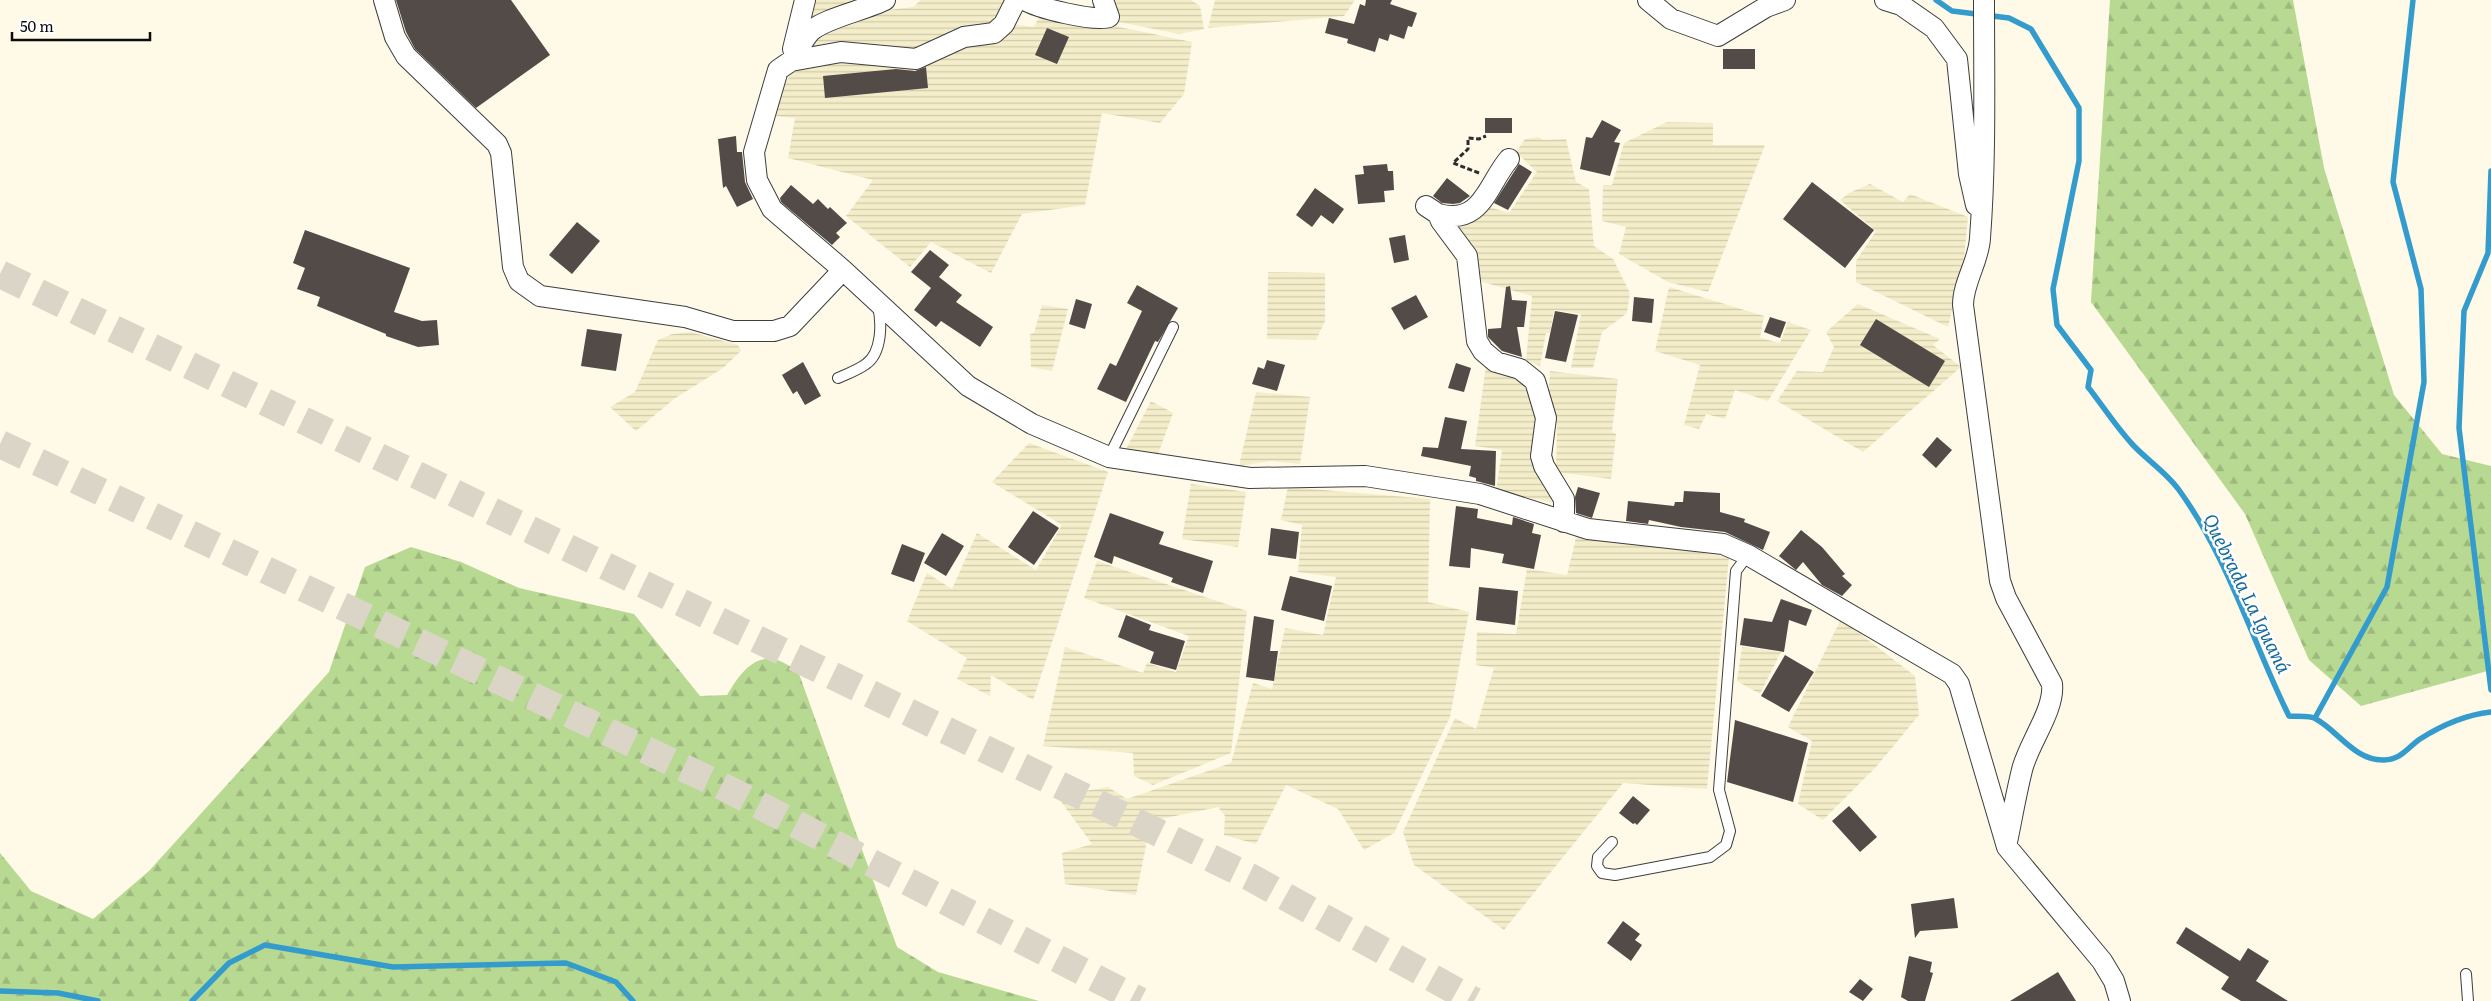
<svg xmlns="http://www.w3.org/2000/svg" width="2491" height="1001" viewBox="0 0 2491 1001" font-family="Literata,serif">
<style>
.farmland{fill:url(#farmland-rules)}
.forest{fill:url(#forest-firs)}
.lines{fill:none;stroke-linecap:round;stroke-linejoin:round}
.stream{stroke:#349ccd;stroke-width:5.5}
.building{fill:#534b47}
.highway-tunnel{stroke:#dad5c7;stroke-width:28;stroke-dasharray:28 14;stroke-linecap:butt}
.lane-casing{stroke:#3e3e3e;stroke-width:12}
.street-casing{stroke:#3e3e3e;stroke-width:22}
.path{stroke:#2d2d2d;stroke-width:3;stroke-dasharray:5 2.5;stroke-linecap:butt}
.lane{stroke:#fff;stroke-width:10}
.street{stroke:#fff;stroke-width:20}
.labels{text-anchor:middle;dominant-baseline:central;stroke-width:5;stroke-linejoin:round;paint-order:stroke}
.water-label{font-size:19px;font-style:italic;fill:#156b9b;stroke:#fff}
</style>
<defs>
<pattern id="farmland-rules" width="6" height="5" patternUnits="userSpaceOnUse" patternTransform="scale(1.25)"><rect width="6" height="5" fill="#f4edc9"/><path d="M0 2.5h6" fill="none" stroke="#d0caab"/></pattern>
<pattern id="forest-firs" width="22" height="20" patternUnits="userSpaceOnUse" patternTransform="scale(1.25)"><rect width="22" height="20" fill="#b8d992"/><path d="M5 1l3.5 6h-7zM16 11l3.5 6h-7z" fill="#9db97d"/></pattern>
</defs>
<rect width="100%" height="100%" fill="#fff9e8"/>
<path class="farmland" d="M 809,0 L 869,0 L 801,35 Z
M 921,0 L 1009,0 L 994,23 L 916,57 L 796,58 L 815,36 L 855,14 L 913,7 Z
M 1109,0 L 1191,0 L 1200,6 L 1204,29 L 1179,34 L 1119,22 Z
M 1215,0 L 1355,0 L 1344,16 L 1208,28 Z
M 1042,11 L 1192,42 L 1184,94 L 1160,123 L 1102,113 L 1085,205 L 1022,214 L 991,273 L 931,242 L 910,267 L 846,216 L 873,180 L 788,158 L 795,118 L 775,116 L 778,95 L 796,66 L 837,56 L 875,61 L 1012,24 L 1034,27 Z
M 1667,122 L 1713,123 L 1713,145 L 1765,145 L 1708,292 L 1668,282 L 1619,254 L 1626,227 L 1602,221 L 1603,185 L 1612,185 L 1624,143 Z
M 1539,137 L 1543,140 L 1566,139 L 1576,182 L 1589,189 L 1594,246 L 1613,259 L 1630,293 L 1627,313 L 1602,332 L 1593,368 L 1571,368 L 1581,314 L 1554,310 L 1550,333 L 1546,333 L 1540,366 L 1526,361 L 1532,296 L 1479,281 L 1457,224 L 1483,205 L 1509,213 L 1537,172 L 1516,152 L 1525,139 Z
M 1870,184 L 1903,202 L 1910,194 L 1968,217 L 1964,258 L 1948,327 L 1856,282 L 1856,261 L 1876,231 L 1840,200 L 1849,193 Z
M 1268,272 L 1325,273 L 1325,321 L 1316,340 L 1267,339 Z
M 1669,287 L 1764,316 L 1760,338 L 1780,343 L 1788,322 L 1811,330 L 1768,401 L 1735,390 L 1725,419 L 1706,414 L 1699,429 L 1684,425 L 1700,365 L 1655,351 Z
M 1858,304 L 1940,339 L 1933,345 L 1961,367 L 1863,452 L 1777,401 L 1797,371 L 1823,372 L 1834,347 L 1826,332 Z
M 1042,305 L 1068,309 L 1052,371 L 1031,367 L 1030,334 L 1034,333 Z
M 691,332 L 738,345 L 741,351 L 723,368 L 674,399 L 636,431 L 610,407 L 635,392 L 658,340 L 672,334 Z
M 1486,365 L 1533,386 L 1560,504 L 1496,491 L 1502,450 L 1475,446 Z
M 1550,371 L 1618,379 L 1612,432 L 1616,434 L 1611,479 L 1556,472 L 1557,423 L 1548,398 Z
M 1256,392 L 1310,397 L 1300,464 L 1271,461 L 1239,466 Z
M 1151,401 L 1173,413 L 1157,457 L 1125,451 Z
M 1029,443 L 1108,472 L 1033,700 L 991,675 L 990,696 L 957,679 L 967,658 L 907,621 L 927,573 L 952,589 L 977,533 L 1036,570 L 1062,525 L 992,482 Z
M 1191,484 L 1246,492 L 1238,547 L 1182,539 Z
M 1288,487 L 1430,499 L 1428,602 L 1469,612 L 1450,717 L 1394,833 L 1364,850 L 1338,809 L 1286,785 L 1256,844 L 1224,835 L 1225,816 L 1218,807 L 1151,821 L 1136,895 L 1065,884 L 1062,853 L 1092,844 L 1057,796 L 1108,787 L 1127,799 L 1231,763 L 1253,683 L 1272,689 L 1285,628 L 1323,635 L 1336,577 L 1298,572 L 1302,525 L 1281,520 Z
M 1577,534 L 1729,557 L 1707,789 L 1623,783 L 1504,930 L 1414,865 L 1403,832 L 1455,718 L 1476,729 L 1494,668 L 1476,665 L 1477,632 L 1516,634 L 1527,569 L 1567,575 Z
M 1097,561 L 1247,611 L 1231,753 L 1153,785 L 1134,776 L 1133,753 L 1043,746 L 1065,647 L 1143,673 L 1147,663 L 1176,672 L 1189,636 L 1084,598 Z
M 1841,619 L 1915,676 L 1919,715 L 1876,767 L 1823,820 L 1798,804 L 1812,741 L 1788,727 Z
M 1742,647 L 1781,652 L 1760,694 L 1737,681 Z"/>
<path class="forest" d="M 2110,0 L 2293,0 L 2324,168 L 2394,395 L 2442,454 L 2491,466 L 2491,670 L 2361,706 L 2309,660 L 2245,514 L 2091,302 Z
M 411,547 L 461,562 L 519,588 L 634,614 L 700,696 L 727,695 C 737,679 750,656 773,659 C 781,660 791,667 798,671 L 897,947 L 938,972 L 1039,1001 L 0,1001 L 0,853 L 31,891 L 93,919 L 149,871 L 329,672 L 365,567 Z"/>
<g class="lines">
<path class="stream" d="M 1936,0 L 1952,11 L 2009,18 L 2031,29 L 2079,108 L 2079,161 L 2053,289 L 2057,325 L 2091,370 L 2088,387 C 2103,406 2116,427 2133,445 C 2147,460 2167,473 2179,490 C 2229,559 2252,641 2289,716 C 2297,717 2310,715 2316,719 C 2338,731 2355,761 2384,760 C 2402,759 2407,748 2420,739 C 2442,725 2464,715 2491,712
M 2491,171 L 2488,253 L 2464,311 L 2459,428 L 2491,690
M 2315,718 L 2387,587 L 2424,382 L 2421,289 L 2393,182 L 2413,0
M 0,991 L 58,993 L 98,1001
M 192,1001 L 229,963 L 265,945 L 393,967 L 566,963 L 616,982 L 633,1001"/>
</g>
<path class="building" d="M 396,0 L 511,0 L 550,55 L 476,108 L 415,49 L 406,32 Z
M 1366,0 L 1392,0 L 1390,4 L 1417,13 L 1412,27 L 1408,26 L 1404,39 L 1390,34 L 1388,41 L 1379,38 L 1375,52 L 1347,43 L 1348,39 L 1325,33 L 1329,18 L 1354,24 L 1360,4 L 1365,6 Z
M 1047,28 L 1069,37 L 1057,64 L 1035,55 Z
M 1723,49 L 1755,49 L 1755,69 L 1723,69 Z
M 926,67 L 928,88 L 825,98 L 823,76 L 896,69 L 915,71 Z
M 1485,118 L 1512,118 L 1512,133 L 1485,133 Z
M 1602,120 L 1621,130 L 1614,142 L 1620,143 L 1610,176 L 1580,169 L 1586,137 L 1592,138 Z
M 736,136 L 737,152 L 742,152 L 745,182 L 753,199 L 737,207 L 726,186 L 723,188 L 718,139 Z
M 1387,164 L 1388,171 L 1393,171 L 1394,190 L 1384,191 L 1385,202 L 1358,204 L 1355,175 L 1364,174 L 1363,166 Z
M 1519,164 L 1532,172 L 1508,210 L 1494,203 Z
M 1447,178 L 1470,196 L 1460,203 L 1453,204 L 1442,203 L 1433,196 Z
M 1812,182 L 1874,230 L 1845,268 L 1783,219 Z
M 791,185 L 813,204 L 818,199 L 828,209 L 830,207 L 847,223 L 836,233 L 840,237 L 832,245 L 781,202 L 780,198 Z
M 1315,188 L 1344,209 L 1333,224 L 1321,215 L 1312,227 L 1296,215 Z
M 577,222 L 600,241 L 572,274 L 549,255 Z
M 305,230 L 410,268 L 394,312 L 422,321 L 437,320 L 439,345 L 418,347 L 386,336 L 386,334 L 317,306 L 320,297 L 297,289 L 305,268 L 293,263 Z
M 1405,235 L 1409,260 L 1394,263 L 1389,238 Z
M 930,250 L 949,265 L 939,277 L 962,295 L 956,302 L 993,327 L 980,347 L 941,321 L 936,327 L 914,310 L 931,288 L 911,272 Z
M 1137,285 L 1178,308 L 1158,342 L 1155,341 L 1126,402 L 1097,389 L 1110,363 L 1116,366 L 1142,311 L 1127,303 Z
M 1510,286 L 1512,300 L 1527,301 L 1524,327 L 1517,327 L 1522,357 L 1502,351 L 1488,337 L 1488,329 L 1501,328 L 1506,287 Z
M 1416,295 L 1428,317 L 1404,330 L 1391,308 Z
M 1634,297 L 1654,299 L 1652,323 L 1632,321 Z
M 1076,299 L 1092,304 L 1085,329 L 1069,324 Z
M 1555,311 L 1578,315 L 1566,362 L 1545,358 Z
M 1770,317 L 1786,322 L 1780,338 L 1764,332 Z
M 1876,319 L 1945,361 L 1929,387 L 1860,345 Z
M 587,329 L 622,334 L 616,371 L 581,366 Z
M 1267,360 L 1285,365 L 1277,391 L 1252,384 L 1258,367 L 1264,369 Z
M 803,362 L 821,396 L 805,405 L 797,391 L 793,394 L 782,375 Z
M 1456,363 L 1471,368 L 1464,392 L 1448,388 Z
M 1445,417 L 1467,421 L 1461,449 L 1496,451 L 1495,486 L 1476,481 L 1476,478 L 1469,476 L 1471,466 L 1421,456 L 1423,447 L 1438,448 Z
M 1937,437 L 1952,450 L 1936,468 L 1922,455 Z
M 1578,487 L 1600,493 L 1592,518 L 1576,513 L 1575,497 Z
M 1684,491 L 1720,493 L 1720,512 L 1745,519 L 1744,522 L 1770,532 L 1763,550 L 1725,532 L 1681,527 L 1649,520 L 1648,524 L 1626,521 L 1628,501 L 1674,506 L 1675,502 L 1683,502 Z
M 1456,506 L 1478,509 L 1477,518 L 1512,525 L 1513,517 L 1534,524 L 1532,533 L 1541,535 L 1534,569 L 1502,563 L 1504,554 L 1471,548 L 1470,568 L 1449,566 Z
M 1033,511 L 1059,528 L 1034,565 L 1008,547 Z
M 1110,513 L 1164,532 L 1159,544 L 1213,561 L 1203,593 L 1171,582 L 1173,578 L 1114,556 L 1112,564 L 1094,557 Z
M 1271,528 L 1299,532 L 1296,559 L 1268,555 Z
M 1801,530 L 1822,547 L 1845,574 L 1842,576 L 1852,585 L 1842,596 L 1822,585 L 1803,562 L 1796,570 L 1779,556 Z
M 942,533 L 964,546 L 946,576 L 924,563 Z
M 902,544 L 925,553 L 914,582 L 891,574 Z
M 1290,576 L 1332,586 L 1324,621 L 1281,610 Z
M 1479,587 L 1518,591 L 1515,625 L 1476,620 Z
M 1781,599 L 1812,610 L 1806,626 L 1789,620 L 1784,652 L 1740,645 L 1744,618 L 1772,622 Z
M 1126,615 L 1151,625 L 1149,630 L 1185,641 L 1176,670 L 1150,663 L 1154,652 L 1118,637 Z
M 1254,616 L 1274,620 L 1270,651 L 1278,651 L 1274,681 L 1246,677 Z
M 1785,655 L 1814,672 L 1789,712 L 1761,696 Z
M 1735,720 L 1808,743 L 1793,802 L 1727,782 Z
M 1633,796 L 1650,810 L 1637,825 L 1635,823 L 1633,824 L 1619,813 Z
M 1849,806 L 1877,837 L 1860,852 L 1832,821 Z
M 1954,898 L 1958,928 L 1920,931 L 1915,938 L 1911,904 Z
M 1623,921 L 1640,934 L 1635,940 L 1642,945 L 1631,961 L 1607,943 Z
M 2186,927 L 2240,961 L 2248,948 L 2269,961 L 2256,981 L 2288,1001 L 2241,1001 L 2221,989 L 2229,977 L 2176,943 Z
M 1909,956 L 1932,962 L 1930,972 L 1933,973 L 1925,1001 L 1908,1001 L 1901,997 Z
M 2058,972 L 2076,1001 L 2010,1001 Z
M 1860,979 L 1873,989 L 1863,1001 L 1849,992 Z"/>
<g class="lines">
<path class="highway-tunnel" d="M 0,274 L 1250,877 L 1474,1001
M 0,444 L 718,784 L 1140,1001"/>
<g class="lane-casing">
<path id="lane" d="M 838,378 C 847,374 858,370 866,364 C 882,353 882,323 878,306
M 1109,457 L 1173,327
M 1612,842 L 1598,857 L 1597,866 L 1602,873 L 1615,875 L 1710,857 L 1726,845 L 1730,831 L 1719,790 L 1736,571 L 1748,555
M 2466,974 L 2468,1001"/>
</g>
<g class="street-casing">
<path id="street" d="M 384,0 L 395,37 L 406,56 L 497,144 L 501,153 L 513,267 L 519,281 L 540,296 L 685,317 L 733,331 L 774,331 L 790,326 L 843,270 L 968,386 L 1032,424 L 1109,457 L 1250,478 L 1365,476 L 1480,494 L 1588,529 L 1723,544 L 1748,555 L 1952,674 L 1959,684 L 2007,847 L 2102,961 L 2114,981 L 2120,1001
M 1025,0 C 1037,8 1095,22 1109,17 L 1103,0
M 1648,0 L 1671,19 L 1718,36 L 1766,7 L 1785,0
M 1885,0 L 1901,5 L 1934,28 L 1957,59 L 1969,174 L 1976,205
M 1984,0 C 1984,79 1986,159 1980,238 C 1979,261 1963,282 1963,305 L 2000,581 L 2006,598 L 2052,684 C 2055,710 2028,744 2022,770 C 2016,794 2012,818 2007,842
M 793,49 L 805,0
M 791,61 C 797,52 803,40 810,32 C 824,18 866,10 885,0
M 1426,206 L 1438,214 L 1441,221 L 1467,256 L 1477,341 L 1483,351 L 1496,362 L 1520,369 L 1535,381 L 1546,418 L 1541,456 L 1544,466 L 1564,499 L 1564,522
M 1438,214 C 1482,226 1487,185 1509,159
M 843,270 L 772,209 L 757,180 L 754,152 L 778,70 L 791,61 L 841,52 L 916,59 L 964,37 L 994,33 L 1004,24 L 1016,0"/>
</g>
<path class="path" d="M 1479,173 L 1453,163 L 1468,149 L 1468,138 L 1479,139 L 1486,136"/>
<use href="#lane" class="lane"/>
<use href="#street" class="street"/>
</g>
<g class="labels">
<g class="water-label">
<text transform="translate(2248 593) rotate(64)">Quebrada La Iguaná</text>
</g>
</g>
<path d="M12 32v8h138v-8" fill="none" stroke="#0b0b0b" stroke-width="2.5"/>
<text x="20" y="32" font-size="15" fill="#0b0b0b" stroke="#ffffff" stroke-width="4" paint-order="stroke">50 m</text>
</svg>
